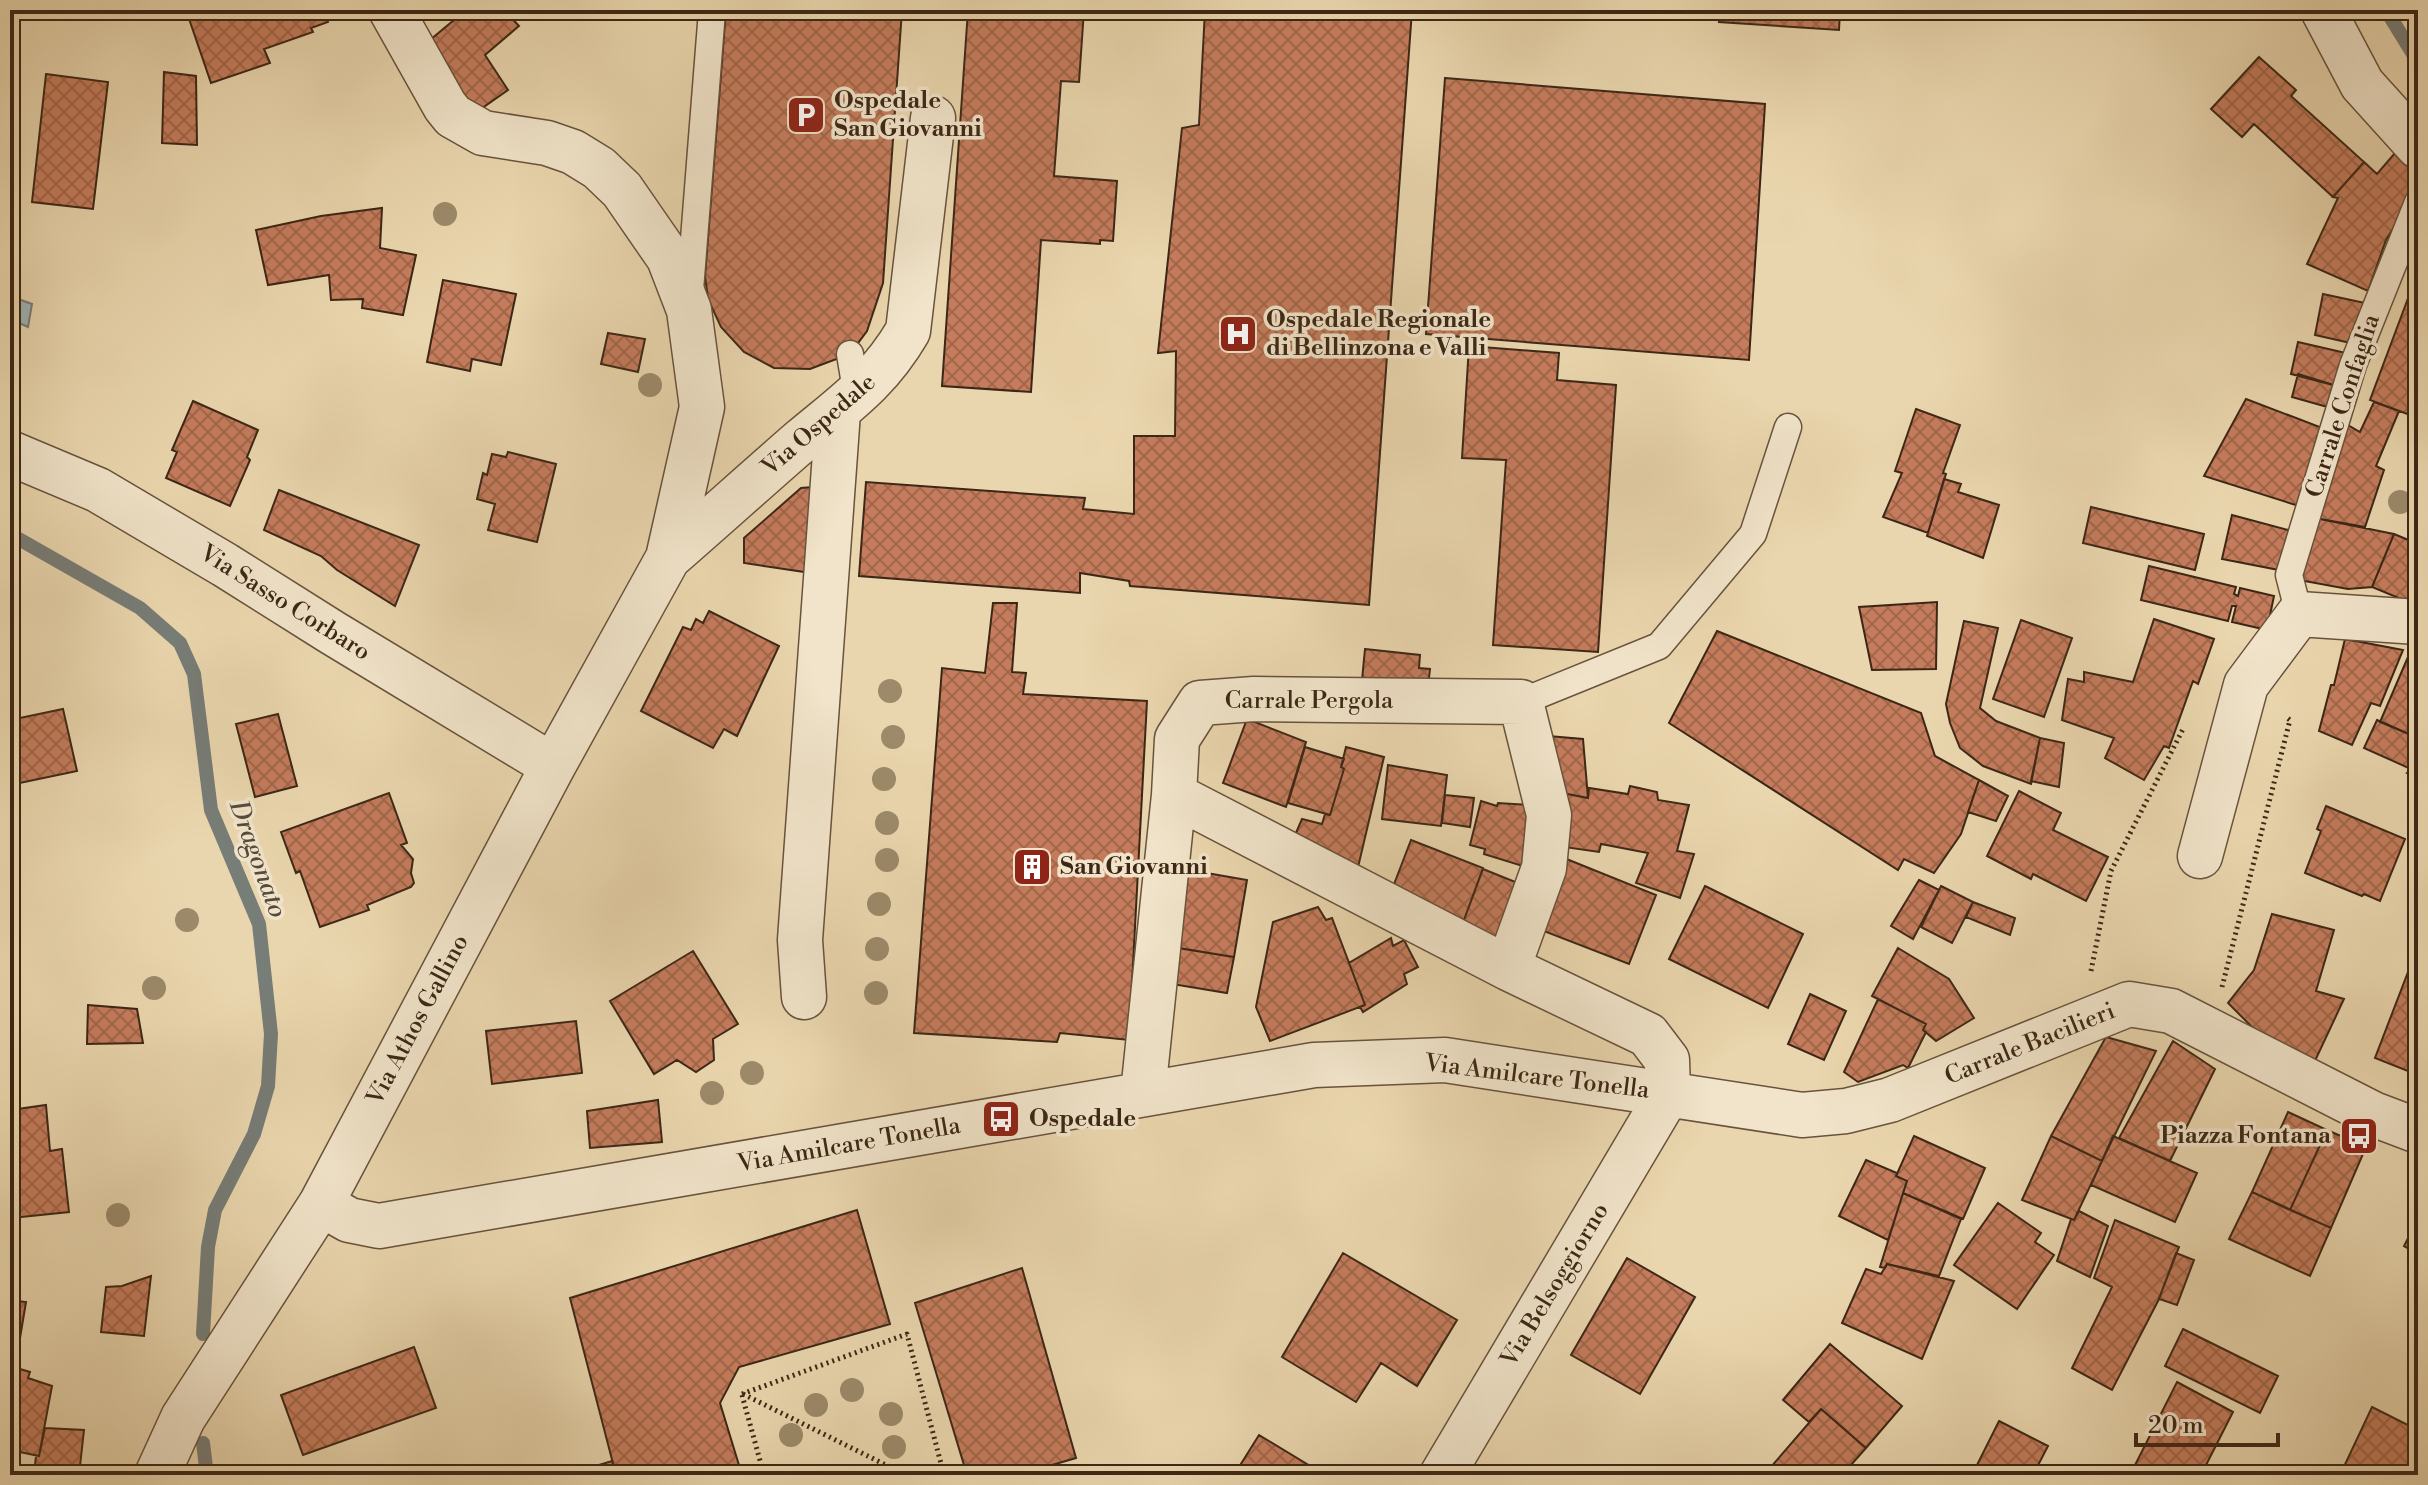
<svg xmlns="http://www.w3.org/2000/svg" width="2428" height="1485" viewBox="0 0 2428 1485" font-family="'Libre Bodoni',serif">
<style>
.water{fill:#9eb6b7;stroke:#777d77;stroke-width:2}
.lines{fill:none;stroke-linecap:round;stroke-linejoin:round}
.stream{stroke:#777d77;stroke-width:14}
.building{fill:url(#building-cross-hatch);stroke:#3c2716;stroke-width:2}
.service-casing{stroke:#68533c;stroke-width:29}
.minor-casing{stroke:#68533c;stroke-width:47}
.path{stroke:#3c2716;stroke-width:5;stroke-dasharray:2 4;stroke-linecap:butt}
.service{stroke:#f1e4ca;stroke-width:26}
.minor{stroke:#f1e4ca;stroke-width:44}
.tree{fill:#9c8a6a}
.labels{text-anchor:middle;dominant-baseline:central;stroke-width:7;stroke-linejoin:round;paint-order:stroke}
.poi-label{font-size:24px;font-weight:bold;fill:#3c2716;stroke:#f1e4ca;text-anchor:start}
.street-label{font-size:24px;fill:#3c2716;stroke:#f1e4ca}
.water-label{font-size:26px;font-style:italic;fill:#544b3e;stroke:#f1e4ca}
</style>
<defs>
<pattern id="building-cross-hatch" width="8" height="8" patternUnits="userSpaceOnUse" patternTransform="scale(2)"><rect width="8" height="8" fill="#c57c5c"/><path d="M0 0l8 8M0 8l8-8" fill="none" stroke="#a1664b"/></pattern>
</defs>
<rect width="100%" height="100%" fill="#ead6ae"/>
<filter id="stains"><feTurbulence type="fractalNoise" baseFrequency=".0025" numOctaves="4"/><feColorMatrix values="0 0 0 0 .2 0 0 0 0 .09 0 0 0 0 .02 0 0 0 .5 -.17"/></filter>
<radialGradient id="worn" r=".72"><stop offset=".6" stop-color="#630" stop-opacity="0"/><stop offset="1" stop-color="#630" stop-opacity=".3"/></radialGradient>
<path class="water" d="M 10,296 L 32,304 L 28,327 L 10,319 Z"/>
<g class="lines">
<path class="stream" d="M 2386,10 L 2418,62
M 10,534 L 140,608 L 180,643 L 194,674 L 211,810 L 259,924 L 271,1034 L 268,1086 L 254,1134 L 215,1210 L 208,1247 L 203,1334
M 203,1443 L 207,1475"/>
</g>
<path class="building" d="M 186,10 L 324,10 L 328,22 L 311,28 L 313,32 L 264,49 L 270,63 L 211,83 Z
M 466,10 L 504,10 L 519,26 L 485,55 L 508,90 L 468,118 L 424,45 Z
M 726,10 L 902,10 L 883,283 L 867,331 L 850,354 L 810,369 L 774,368 L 744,352 L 721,327 L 708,299 L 705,276 Z
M 968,10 L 1084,10 L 1079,82 L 1061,81 L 1054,176 L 1117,181 L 1113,241 L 1100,240 L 1100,244 L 1041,240 L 1031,392 L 942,386 Z
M 1205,10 L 1412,10 L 1369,605 L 1130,586 L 1129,581 L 1080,573 L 1080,593 L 859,576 L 866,482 L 1085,498 L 1083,509 L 1134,514 L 1134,436 L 1175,436 L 1176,351 L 1158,353 L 1182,128 L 1199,125 Z
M 1721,10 L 1840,10 L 1839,30 L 1719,22 Z
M 2259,57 L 2296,90 L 2291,96 L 2364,162 L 2333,197 L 2254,124 L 2242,137 L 2211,109 Z
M 164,72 L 196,76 L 197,145 L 162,143 Z
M 46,74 L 108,82 L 93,209 L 32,202 Z
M 1445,78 L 1765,104 L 1749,360 L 1426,334 Z
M 2401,146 L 2418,163 L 2418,189 L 2386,240 L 2368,291 L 2307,264 L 2338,198 L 2333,197 L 2364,162 L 2377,174 Z
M 382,208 L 380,248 L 416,255 L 403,315 L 362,308 L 363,299 L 331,300 L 329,275 L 268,285 L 256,230 L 321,216 Z
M 443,280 L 516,294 L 501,365 L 472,359 L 470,371 L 427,362 Z
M 2410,293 L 2418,296 L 2418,418 L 2370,400 Z
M 2323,294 L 2365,303 L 2355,344 L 2315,335 Z
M 608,333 L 645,339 L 638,372 L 601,364 Z
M 2298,342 L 2350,354 L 2337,386 L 2291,374 Z
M 1469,346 L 1559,353 L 1557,380 L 1616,385 L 1598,652 L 1493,645 L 1506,460 L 1462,458 Z
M 2298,374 L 2337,386 L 2331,408 L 2292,397 Z
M 2246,399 L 2325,429 L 2302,507 L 2204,476 Z
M 193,401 L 258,430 L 247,457 L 250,460 L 230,506 L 166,478 L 177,452 L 172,450 Z
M 2374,402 L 2399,411 L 2376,466 L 2384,470 L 2365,527 L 2315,518 L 2346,424 L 2360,432 Z
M 1916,409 L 1960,425 L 1943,473 L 1946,474 L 1928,533 L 1883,517 L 1902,473 L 1895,471 Z
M 508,452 L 556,464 L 537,542 L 488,530 L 495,504 L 477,499 L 483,473 L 487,475 L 492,454 L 506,457 Z
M 1944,479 L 1961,484 L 1958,492 L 1999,505 L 1983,558 L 1927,536 Z
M 825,486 L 818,574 L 744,563 L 744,538 L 801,488 Z
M 279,490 L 419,545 L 395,606 L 337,570 L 321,556 L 264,530 Z
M 2091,507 L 2204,534 L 2195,570 L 2083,543 Z
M 2232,515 L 2292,531 L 2279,570 L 2222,559 Z
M 2315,518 L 2394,534 L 2372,587 L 2348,589 L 2299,580 Z
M 2394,534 L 2418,544 L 2418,606 L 2372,587 Z
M 2149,566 L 2236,587 L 2234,594 L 2238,596 L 2240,588 L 2274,596 L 2267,630 L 2232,622 L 2236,606 L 2232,606 L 2228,621 L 2141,600 Z
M 1937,602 L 1936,669 L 1872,670 L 1859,607 Z
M 993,603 L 1017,603 L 1012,672 L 1026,673 L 1023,694 L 1147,701 L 1129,1040 L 1060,1033 L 1057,1042 L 914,1033 L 942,668 L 985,673 Z
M 709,611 L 779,646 L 737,736 L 724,729 L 713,748 L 641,711 L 683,627 L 691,630 L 696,619 L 703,623 Z
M 2154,619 L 2214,639 L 2198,684 L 2193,681 L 2169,748 L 2164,746 L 2144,780 L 2105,758 L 2114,738 L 2062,720 L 2068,679 L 2084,682 L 2084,672 L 2133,682 Z
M 2021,620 L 2072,638 L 2044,717 L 1993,699 Z
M 1964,621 L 1998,628 L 1980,708 L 1996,721 L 2040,738 L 2031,784 L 1983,766 L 1960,748 L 1950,723 L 1946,704 Z
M 1717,631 L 1921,713 L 1935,756 L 1979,780 L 1961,834 L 1934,873 L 1904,859 L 1898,870 L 1669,723 Z
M 2417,636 L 2418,636 L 2418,738 L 2380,722 Z
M 2345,639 L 2403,650 L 2380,706 L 2371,703 L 2352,745 L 2319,731 L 2331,685 L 2334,685 Z
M 1365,649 L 1420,655 L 1419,668 L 1430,669 L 1428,687 L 1362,680 Z
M 63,709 L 77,771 L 10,785 L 10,720 Z
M 278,714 L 297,786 L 255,797 L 236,724 Z
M 1247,719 L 1306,742 L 1286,807 L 1223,783 Z
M 2377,720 L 2418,738 L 2418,778 L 2407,773 L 2411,769 L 2364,748 Z
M 1548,736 L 1583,739 L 1588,798 L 1557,792 Z
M 2040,738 L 2064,743 L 2059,787 L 2031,781 Z
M 1305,747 L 1344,759 L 1341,767 L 1344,769 L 1330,815 L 1288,803 Z
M 1346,747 L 1384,757 L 1355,880 L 1289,849 L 1302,819 L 1322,824 L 1325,814 L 1330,815 L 1344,769 L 1341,767 Z
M 1388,765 L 1447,775 L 1441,826 L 1382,819 Z
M 1979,780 L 2008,796 L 1996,821 L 1968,812 Z
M 1630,786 L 1657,792 L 1658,800 L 1689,805 L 1677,851 L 1694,854 L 1680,898 L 1636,883 L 1648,853 L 1601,844 L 1599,852 L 1557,846 L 1557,792 L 1588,798 L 1589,788 L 1628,794 Z
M 2019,791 L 2061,813 L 2053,830 L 2108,857 L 2086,901 L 2033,874 L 2031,879 L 1987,856 Z
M 389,793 L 407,843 L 401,845 L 413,859 L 411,873 L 414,883 L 411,887 L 367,905 L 369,910 L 320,927 L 300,871 L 296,873 L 281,832 Z
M 1445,795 L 1474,798 L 1470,827 L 1442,823 Z
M 1481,801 L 1497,806 L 1498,803 L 1544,806 L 1526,867 L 1484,854 L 1485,849 L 1470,845 Z
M 2326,806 L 2405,839 L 2380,901 L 2364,894 L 2362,896 L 2305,873 L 2321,831 L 2317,829 Z
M 1411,840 L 1483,868 L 1461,928 L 1388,900 Z
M 1564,858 L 1656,895 L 1629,964 L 1536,928 Z
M 1184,869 L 1247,880 L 1234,957 L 1171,947 Z
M 1483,869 L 1530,888 L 1509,946 L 1461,928 Z
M 1919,880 L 1939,890 L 1913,939 L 1891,926 Z
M 1705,886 L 1803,934 L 1768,1008 L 1669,959 Z
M 1941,886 L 1973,902 L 1952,943 L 1921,927 Z
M 1973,902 L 2015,918 L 2010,935 L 1966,917 Z
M 1318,907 L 1326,920 L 1332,918 L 1365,1005 L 1270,1041 L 1256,1007 L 1273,922 Z
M 2272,914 L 2334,930 L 2316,991 L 2344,999 L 2314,1063 L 2269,1044 L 2228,1003 L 2254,970 Z
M 1391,938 L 1393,946 L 1404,940 L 1418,967 L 1404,974 L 1407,984 L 1363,1012 L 1360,1007 L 1365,1005 L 1349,963 Z
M 1179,948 L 1234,957 L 1227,993 L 1172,984 Z
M 1898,948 L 1949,979 L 1974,1018 L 1936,1041 L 1923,1030 L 1926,1024 L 1872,996 Z
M 693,951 L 738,1024 L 713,1039 L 714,1060 L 696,1072 L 677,1060 L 654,1074 L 610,1001 Z
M 2413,959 L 2418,961 L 2418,1075 L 2375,1058 Z
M 1810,994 L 1846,1011 L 1824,1060 L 1788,1044 Z
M 1878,999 L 1926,1024 L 1923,1030 L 1926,1032 L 1908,1068 L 1903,1065 L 1858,1082 L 1844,1072 Z
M 88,1005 L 137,1009 L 143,1043 L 87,1044 Z
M 576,1021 L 582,1073 L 492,1084 L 486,1031 Z
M 2106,1037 L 2156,1051 L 2102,1161 L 2051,1136 Z
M 2173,1041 L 2215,1069 L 2170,1161 L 2119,1138 Z
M 658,1100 L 662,1142 L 590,1148 L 587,1111 Z
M 46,1105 L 50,1151 L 62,1149 L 69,1212 L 12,1218 L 10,1214 L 10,1110 Z
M 2288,1112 L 2327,1130 L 2290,1210 L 2252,1192 Z
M 2327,1130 L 2366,1147 L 2331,1228 L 2290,1210 Z
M 1914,1136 L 1985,1168 L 1963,1219 L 1903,1193 L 1907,1181 L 1896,1176 Z
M 2051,1136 L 2102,1161 L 2074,1220 L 2022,1200 Z
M 2113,1136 L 2197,1173 L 2175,1222 L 2091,1185 Z
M 1866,1160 L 1897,1173 L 1896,1176 L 1907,1181 L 1888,1240 L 1839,1216 Z
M 2252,1192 L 2331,1228 L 2310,1276 L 2229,1239 Z
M 1903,1193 L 1961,1219 L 1939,1276 L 1887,1264 L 1885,1268 L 1880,1267 Z
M 1998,1203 L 2041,1233 L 2035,1242 L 2054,1255 L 2017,1309 L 1954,1265 Z
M 857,1210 L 890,1324 L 739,1367 L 720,1403 L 742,1475 L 616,1475 L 570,1298 Z
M 2079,1211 L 2108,1226 L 2090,1277 L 2057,1261 L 2071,1219 L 2074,1220 Z
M 2418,1219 L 2418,1254 L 2404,1246 Z
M 2115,1220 L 2179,1247 L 2158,1301 L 2112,1390 L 2072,1368 L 2112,1287 L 2094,1278 Z
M 1343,1253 L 1457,1320 L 1417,1386 L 1381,1363 L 1356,1402 L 1282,1357 Z
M 2176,1253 L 2194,1260 L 2177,1305 L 2159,1299 Z
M 1627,1258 L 1695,1297 L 1640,1394 L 1571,1355 Z
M 1887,1264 L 1954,1281 L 1922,1359 L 1842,1323 L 1866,1269 L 1881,1274 Z
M 1022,1268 L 1076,1458 L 1018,1475 L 967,1475 L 915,1303 Z
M 151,1276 L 144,1336 L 101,1332 L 106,1287 L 122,1286 Z
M 10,1300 L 26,1302 L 15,1368 L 10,1366 Z
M 2183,1329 L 2278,1376 L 2260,1413 L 2165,1366 Z
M 1830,1344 L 1902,1406 L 1866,1448 L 1821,1409 L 1809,1422 L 1783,1400 Z
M 414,1347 L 436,1408 L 303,1455 L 281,1395 Z
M 10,1366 L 30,1372 L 28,1378 L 52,1386 L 39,1456 L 10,1450 Z
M 2177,1382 L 2233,1412 L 2201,1475 L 2130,1475 Z
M 2372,1407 L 2418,1430 L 2418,1475 L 2340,1475 Z
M 1821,1409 L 1866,1448 L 1842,1475 L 1764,1475 Z
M 1999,1421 L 2048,1446 L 2033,1475 L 1972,1475 Z
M 45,1428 L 84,1430 L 79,1475 L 34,1475 L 36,1456 L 39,1456 Z
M 1259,1435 L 1325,1475 L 1234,1475 Z
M 612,1461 L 616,1475 L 566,1475 Z"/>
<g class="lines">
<g class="service-casing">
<path id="service" d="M 690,290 L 712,11
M 850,354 L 857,396
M 2299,614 L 2289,575 L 2353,365 L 2418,202
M 1521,702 L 1659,646 L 1753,534 L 1788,427"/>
</g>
<g class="minor-casing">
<path id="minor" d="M 2323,10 L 2362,84 L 2418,146
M 10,453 L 98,490 L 225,565 L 333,633 L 553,766
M 668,558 C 713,519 757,479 802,440 C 846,403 878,382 908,331 L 933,118
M 1174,795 L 1508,968 L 1648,1035 L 1667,1060 L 1668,1094
M 2200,856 L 2246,685 L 2299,614 L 2418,622
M 804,997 L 800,940 L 838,412
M 1143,1093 L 1174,795 L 1177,739 L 1200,703 L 1254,699 L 1521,702 L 1549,815 L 1544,868 L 1508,968
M 321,1204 L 349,1220 L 379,1226 L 1314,1065 L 1445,1060 L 1802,1115 L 1846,1111 L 1890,1100 L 2129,1004 L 2171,1011 L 2373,1114 L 2418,1131
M 157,1475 L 183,1418 L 321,1204 L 553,766 L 668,558 L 702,407 L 689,310 L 669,258 L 622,190 L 599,168 L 573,152 L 547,143 L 483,133 L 453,116 L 445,106 L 391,10
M 1442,1475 L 1668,1094"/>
</g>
<path class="path" d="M 2091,971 L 2111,871 L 2183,729
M 2222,987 L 2290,720 L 2285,716
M 742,1394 L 907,1334 L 944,1475
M 743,1394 L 906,1475
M 742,1395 L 764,1475"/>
<use href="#service" class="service"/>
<use href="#minor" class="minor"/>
</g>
<g class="tree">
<circle cx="445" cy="214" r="12"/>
<circle cx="650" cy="385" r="12"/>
<circle cx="2400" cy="502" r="12"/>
<circle cx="890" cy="691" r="12"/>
<circle cx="893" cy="737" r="12"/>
<circle cx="884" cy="779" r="12"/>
<circle cx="887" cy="823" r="12"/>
<circle cx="887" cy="860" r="12"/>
<circle cx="879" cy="904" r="12"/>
<circle cx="187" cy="920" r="12"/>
<circle cx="877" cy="949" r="12"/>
<circle cx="154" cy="988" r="12"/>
<circle cx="876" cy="993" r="12"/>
<circle cx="752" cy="1073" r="12"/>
<circle cx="712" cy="1093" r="12"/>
<circle cx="118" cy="1215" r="12"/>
<circle cx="852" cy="1390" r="12"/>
<circle cx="816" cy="1405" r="12"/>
<circle cx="891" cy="1414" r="12"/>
<circle cx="791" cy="1435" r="12"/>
<circle cx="894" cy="1447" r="12"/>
</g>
<defs>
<g id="parking-square" transform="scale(2)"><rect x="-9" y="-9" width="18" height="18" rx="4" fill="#8f2418" stroke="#f1e4ca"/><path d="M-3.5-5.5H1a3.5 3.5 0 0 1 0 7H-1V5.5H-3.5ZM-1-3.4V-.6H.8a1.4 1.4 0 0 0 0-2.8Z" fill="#fff"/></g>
<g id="hospital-square" transform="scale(2)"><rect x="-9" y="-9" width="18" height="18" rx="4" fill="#8f2418" stroke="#f1e4ca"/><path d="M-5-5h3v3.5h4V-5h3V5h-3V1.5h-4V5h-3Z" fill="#fff"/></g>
<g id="building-square" transform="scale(2)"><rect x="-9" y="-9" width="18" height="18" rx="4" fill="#8f2418" stroke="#f1e4ca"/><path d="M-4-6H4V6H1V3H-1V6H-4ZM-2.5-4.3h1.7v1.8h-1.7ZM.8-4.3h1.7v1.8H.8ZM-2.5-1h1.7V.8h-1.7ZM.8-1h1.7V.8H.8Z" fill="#fff"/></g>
<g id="bus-square" transform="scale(2)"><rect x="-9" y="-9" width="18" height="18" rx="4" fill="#8f2418" stroke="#f1e4ca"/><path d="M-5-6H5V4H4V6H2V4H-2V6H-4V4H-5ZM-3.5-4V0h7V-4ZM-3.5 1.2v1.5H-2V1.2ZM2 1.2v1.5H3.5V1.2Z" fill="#fff"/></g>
</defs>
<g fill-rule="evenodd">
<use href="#parking-square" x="806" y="115"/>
<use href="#hospital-square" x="1238" y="334"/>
<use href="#building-square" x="1032" y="867"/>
<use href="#bus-square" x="1001" y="1119"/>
<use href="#bus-square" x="2359" y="1136"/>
</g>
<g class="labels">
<g class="poi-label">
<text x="834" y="101">Ospedale<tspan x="834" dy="28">San Giovanni</tspan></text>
<text x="1266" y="320">Ospedale Regionale<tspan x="1266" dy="28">di Bellinzona e Valli</tspan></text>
<text x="1060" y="867">San Giovanni</text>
<text x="1029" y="1119">Ospedale</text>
<text x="2331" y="1136" text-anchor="end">Piazza Fontana</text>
</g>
<g class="street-label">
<text transform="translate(2343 406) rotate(-72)">Carrale Confaglia</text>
<text transform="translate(819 425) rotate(-41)">Via Ospedale</text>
<text transform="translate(285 603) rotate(32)">Via Sasso Corbaro</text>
<text x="1309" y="701">Carrale Pergola</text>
<text transform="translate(418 1020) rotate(-62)">Via Athos Gallino</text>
<text transform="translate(2030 1044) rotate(-22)">Carrale Bacilieri</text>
<text transform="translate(1537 1077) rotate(7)">Via Amilcare Tonella</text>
<text transform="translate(849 1145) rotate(-10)">Via Amilcare Tonella</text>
<text transform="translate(1555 1285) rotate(-59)">Via Belsoggiorno</text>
</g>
<g class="water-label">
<text transform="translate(258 859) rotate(70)">Dragonato</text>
</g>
</g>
<rect width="2428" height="1485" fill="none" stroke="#ead6ae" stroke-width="40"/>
<rect x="12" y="12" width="2404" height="1461" fill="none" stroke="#3c2716" stroke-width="4"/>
<rect x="20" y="20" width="2388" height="1445" fill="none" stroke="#3c2716" stroke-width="2"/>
<path d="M2136 1433v12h142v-12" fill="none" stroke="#3c2716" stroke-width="4"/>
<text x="2148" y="1433" font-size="24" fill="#3c2716" stroke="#f1e4ca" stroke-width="6" paint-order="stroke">20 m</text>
<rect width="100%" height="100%" filter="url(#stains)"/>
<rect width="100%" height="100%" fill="url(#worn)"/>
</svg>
